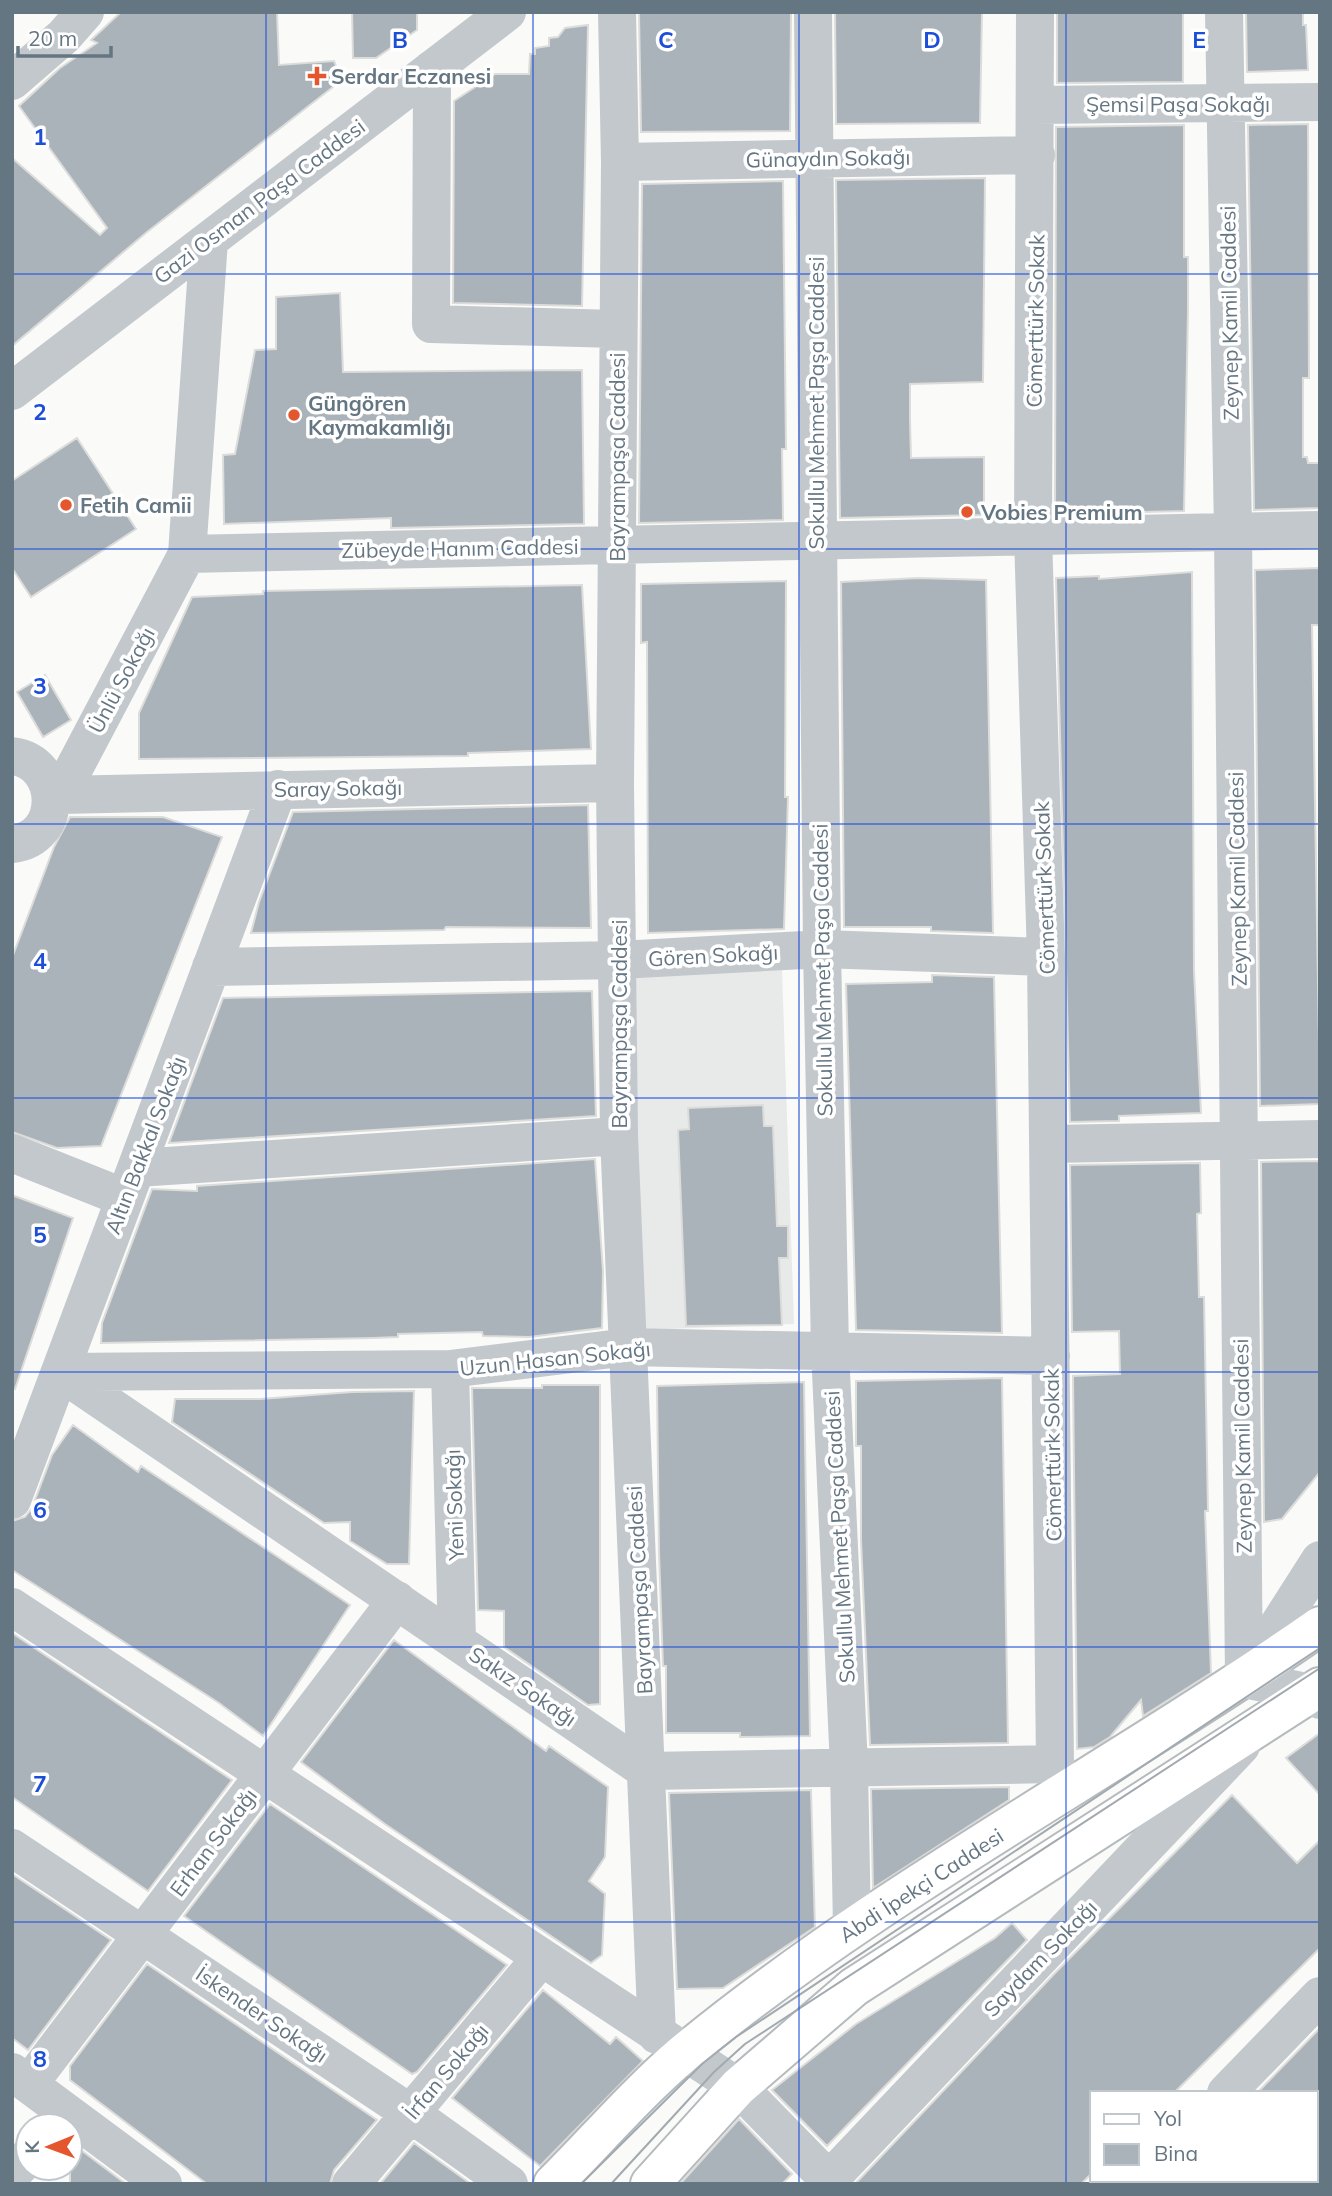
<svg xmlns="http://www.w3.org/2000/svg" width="1332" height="2196" viewBox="0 0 1332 2196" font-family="Mulish,sans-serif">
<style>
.built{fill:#e8e9e9}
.building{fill:#aab3b9;stroke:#dcdcda;stroke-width:2}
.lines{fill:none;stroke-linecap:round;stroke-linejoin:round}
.major-casing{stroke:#b5babe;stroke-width:42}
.minor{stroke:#c3c8cc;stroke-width:38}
.major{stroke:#fff;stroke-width:38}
.tram{stroke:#a2aab0;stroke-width:2}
.grid{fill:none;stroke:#1d4ed8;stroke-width:2;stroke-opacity:0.55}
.poi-dot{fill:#e4572e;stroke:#fff;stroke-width:2.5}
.labels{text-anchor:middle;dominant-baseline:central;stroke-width:7;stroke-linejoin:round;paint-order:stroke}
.poi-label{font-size:21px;font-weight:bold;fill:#657683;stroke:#fff;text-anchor:start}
.street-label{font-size:21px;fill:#657683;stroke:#fff}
.grid-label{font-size:23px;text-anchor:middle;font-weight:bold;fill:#1d4ed8;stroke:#fff;stroke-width:7;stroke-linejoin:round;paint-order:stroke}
</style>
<rect width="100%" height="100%" fill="#fafaf8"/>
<path class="built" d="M 782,970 L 794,1324 L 644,1330 L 632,975 Z"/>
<path class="building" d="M 121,12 L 277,12 L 279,65 L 334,61 L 342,80 L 147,232 L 12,346 L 12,158 L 100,235 L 107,228 L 19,106 L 60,68 L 97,43 L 91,40 Z
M 352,12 L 417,12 L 417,30 L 376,58 L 353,58 Z
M 639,12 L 791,12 L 790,131 L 641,132 Z
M 835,12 L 982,12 L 980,123 L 836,124 Z
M 1057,12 L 1183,12 L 1183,82 L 1057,83 Z
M 1246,12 L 1303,12 L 1303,25 L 1306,25 L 1308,70 L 1247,72 Z
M 588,25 L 582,306 L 453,303 L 454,101 L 495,74 L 529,74 L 530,54 L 535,54 L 535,48 L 549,46 L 549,38 L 558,37 L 565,28 Z
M 1308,124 L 1309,378 L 1303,378 L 1303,457 L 1307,457 L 1308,463 L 1320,463 L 1320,508 L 1254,510 L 1248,125 Z
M 1184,125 L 1184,257 L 1188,257 L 1188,310 L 1184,511 L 1055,514 L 1056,127 Z
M 985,178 L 983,382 L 910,384 L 910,420 L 911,458 L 984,457 L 984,515 L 840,518 L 836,180 Z
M 783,181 L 786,449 L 782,449 L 783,520 L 639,523 L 642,184 Z
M 340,293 L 343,372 L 582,370 L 584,524 L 391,528 L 391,518 L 224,524 L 223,455 L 235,454 L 255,350 L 276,349 L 276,297 Z
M 77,438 L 136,529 L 31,597 L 12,568 L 12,481 Z
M 1320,568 L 1320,625 L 1312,625 L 1320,1104 L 1260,1106 L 1255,570 Z
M 1192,572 L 1194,971 L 1201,1113 L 1119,1116 L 1119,1121 L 1070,1122 L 1056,578 L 1099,576 L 1099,579 Z
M 918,578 L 986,580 L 993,933 L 931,931 L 931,927 L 844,927 L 841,582 Z
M 786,581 L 785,797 L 788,797 L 784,929 L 648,933 L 647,642 L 641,643 L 641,584 Z
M 582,585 L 591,749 L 468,753 L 468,756 L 139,759 L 139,713 L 192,597 L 263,594 L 263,591 Z
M 45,675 L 71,720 L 43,737 L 17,692 Z
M 588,805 L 591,928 L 446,927 L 444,930 L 251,933 L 259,902 L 293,812 Z
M 70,817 L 163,817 L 222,837 L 101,1146 L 57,1148 L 12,1132 L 12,958 L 54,847 Z
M 932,975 L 994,977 L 1002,1333 L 856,1330 L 846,984 L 932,982 Z
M 592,991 L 596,1116 L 169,1143 L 223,998 Z
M 763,1105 L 764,1126 L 773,1126 L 777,1226 L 788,1226 L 788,1258 L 779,1258 L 782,1325 L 686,1326 L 678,1130 L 689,1129 L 688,1108 Z
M 595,1159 L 603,1271 L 602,1328 L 529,1337 L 483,1336 L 482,1332 L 398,1334 L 398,1337 L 373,1338 L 101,1343 L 102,1323 L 152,1189 L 197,1191 L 197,1186 Z
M 1320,1161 L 1320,1472 L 1282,1519 L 1264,1522 L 1261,1162 Z
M 1200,1163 L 1201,1213 L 1197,1214 L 1199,1297 L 1204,1297 L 1208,1511 L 1205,1511 L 1211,1673 L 1143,1716 L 1141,1700 L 1110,1737 L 1094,1747 L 1077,1749 L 1073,1376 L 1120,1374 L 1119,1331 L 1072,1332 L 1070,1165 Z
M 12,1195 L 73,1218 L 15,1389 L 12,1388 Z
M 1002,1378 L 1008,1743 L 870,1745 L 861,1540 L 861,1446 L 856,1446 L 856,1381 Z
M 804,1382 L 810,1736 L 740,1737 L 740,1733 L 666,1733 L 666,1666 L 663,1666 L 659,1553 L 657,1386 Z
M 542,1385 L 600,1385 L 600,1704 L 588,1705 L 504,1647 L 504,1611 L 478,1610 L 472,1388 L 542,1388 Z
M 414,1391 L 409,1564 L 387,1564 L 350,1541 L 350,1522 L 324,1523 L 172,1422 L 175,1399 L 260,1399 L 352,1392 Z
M 73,1425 L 138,1472 L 141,1466 L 350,1605 L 263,1736 L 219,1703 L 12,1570 L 12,1521 L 25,1517 L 32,1508 L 52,1455 Z
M 12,1633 L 232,1780 L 148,1891 L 12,1797 Z
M 394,1640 L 546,1751 L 549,1746 L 608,1787 L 605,1857 L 589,1881 L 605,1894 L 602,1955 L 591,1963 L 385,1824 L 301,1762 Z
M 1320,1733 L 1320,1795 L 1286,1758 Z
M 1009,1787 L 1009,1800 L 873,1888 L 871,1789 Z
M 811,1790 L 815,1927 L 723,1988 L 677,1989 L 669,1793 Z
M 1232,1795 L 1297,1863 L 1320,1840 L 1320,1948 L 1174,2093 L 1092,2093 L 1092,2173 L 1081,2184 L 855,2184 L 1056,1972 Z
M 270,1804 L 507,1965 L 417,2072 L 412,2074 L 184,1916 Z
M 12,1874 L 111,1940 L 28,2050 L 12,2038 Z
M 1012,1923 L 1027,1940 L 827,2146 L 772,2090 L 856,2024 L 995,1938 Z
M 147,1964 L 377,2120 L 334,2170 L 330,2184 L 207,2184 L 70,2080 L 70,2066 Z
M 543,1990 L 610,2044 L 616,2037 L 643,2061 L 540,2166 L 452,2098 Z
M 1320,2028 L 1320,2093 L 1257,2093 Z
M 739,2119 L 792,2174 L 782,2184 L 680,2184 Z
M 70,2143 L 81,2150 L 126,2184 L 70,2184 Z
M 414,2143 L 471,2184 L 380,2184 Z"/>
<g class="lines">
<g class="major-casing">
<path id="major" d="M 553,2184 C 596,2141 638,2092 684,2053 C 879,1892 1112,1771 1320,1626
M 650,2184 L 738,2087 L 854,1987 L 1320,1687"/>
</g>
<path class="minor" d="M 617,12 L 620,162 L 615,783 L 619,1136 L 657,2035
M 813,12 L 822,949 L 830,1350 L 849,1767 L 852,1928
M 1224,12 L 1233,532 L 1244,1679 L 1311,1693 L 1320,1700
M 432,69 L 431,324 L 616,329
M 12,81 L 64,36 L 85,12
M 1037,105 L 1320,102
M 620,162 L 1036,155
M 12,391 L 507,12
M 187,554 L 1320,530
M 12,756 C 63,762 64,839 12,844
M 60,795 L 615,783
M 52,803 L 60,795 L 187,554 L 209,240
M 211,967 L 619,960 L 822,949 L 1046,957
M 1049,1144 L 1320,1139
M 12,1153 L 125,1198
M 137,1168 L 619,1136
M 450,1369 L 457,1641
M 60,1372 L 647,1771 L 1055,1764 L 1046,957 L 1033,536 L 1035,12
M 60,1372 L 450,1369 L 628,1347 L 1051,1356
M 12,1500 L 278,789
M 12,1607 L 738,2087 L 833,2184
M 1244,1679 L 1320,1560
M 12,1848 L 410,2113 L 509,2184
M 12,2072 L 163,2184
M 29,2084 L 397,1600
M 1226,2093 L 1320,1996
M 12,2174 L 28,2157
M 351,2184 L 541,1958
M 825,2184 L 1241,1746
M 1137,2184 L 1141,2180"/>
<use href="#major" class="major"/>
<path class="tram" d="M 581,2184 L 702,2064 L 736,2037 L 1320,1648
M 611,2184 L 714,2072 L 745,2044 L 1320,1668"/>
</g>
<path class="grid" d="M 266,12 L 266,2184M 533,12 L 533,2184M 799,12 L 799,2184M 1066,12 L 1066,2184M 12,274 L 1320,274M 12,549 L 1320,549M 12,824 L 1320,824M 12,1098 L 1320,1098M 12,1372 L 1320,1372M 12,1647 L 1320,1647M 12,1922 L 1320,1922"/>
<g class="poi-dot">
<path d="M313.5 65.5h7v7h7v7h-7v7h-7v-7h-7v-7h7z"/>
<circle cx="294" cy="415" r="7"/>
<circle cx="66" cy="505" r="7"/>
<circle cx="967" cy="512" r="7"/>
</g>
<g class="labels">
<g class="poi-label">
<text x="331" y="76">Serdar Eczanesi</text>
<text x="308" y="403">Güngören<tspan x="308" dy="24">Kaymakamlığı</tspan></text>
<text x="80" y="505">Fetih Camii</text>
<text x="981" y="512">Vobies Premium</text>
</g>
<g class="street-label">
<text x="1178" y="104">Şemsi Paşa Sokağı</text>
<text transform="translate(828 158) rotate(-1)">Günaydın Sokağı</text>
<text transform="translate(259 201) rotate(-37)">Gazi Osman Paşa Caddesi</text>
<text transform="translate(1229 313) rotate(-91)">Zeynep Kamil Caddesi</text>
<text transform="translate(1035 321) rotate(-89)">Cömerttürk Sokak</text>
<text transform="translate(816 403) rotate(-90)">Sokullu Mehmet Paşa Caddesi</text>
<text transform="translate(617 457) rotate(-90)">Bayrampaşa Caddesi</text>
<text transform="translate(460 548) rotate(-1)">Zübeyde Hanım Caddesi</text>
<text transform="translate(121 680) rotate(-62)">Ünlü Sokağı</text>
<text transform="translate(338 788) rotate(-1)">Saray Sokağı</text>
<text transform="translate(1237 879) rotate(-91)">Zeynep Kamil Caddesi</text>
<text transform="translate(1044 888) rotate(-92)">Cömerttürk Sokak</text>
<text transform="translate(713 955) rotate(-3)">Gören Sokağı</text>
<text transform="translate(822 970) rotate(-91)">Sokullu Mehmet Paşa Caddesi</text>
<text transform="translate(619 1024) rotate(-90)">Bayrampaşa Caddesi</text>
<text transform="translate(145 1145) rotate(-69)">Altın Bakkal Sokağı</text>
<text transform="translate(555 1358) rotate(-6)">Uzun Hasan Sokağı</text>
<text transform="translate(1242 1446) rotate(-91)">Zeynep Kamil Caddesi</text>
<text transform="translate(1052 1455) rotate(-91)">Cömerttürk Sokak</text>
<text transform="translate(454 1505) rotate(-92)">Yeni Sokağı</text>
<text transform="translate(839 1537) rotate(-93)">Sokullu Mehmet Paşa Caddesi</text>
<text transform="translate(639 1590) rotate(-93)">Bayrampaşa Caddesi</text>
<text transform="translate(523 1686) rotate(34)">Sakız Sokağı</text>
<text transform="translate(213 1842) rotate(-53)">Erhan Sokağı</text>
<text transform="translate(921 1885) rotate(-33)">Abdi İpekçi Caddesi</text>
<text transform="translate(1040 1958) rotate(-46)">Saydam Sokağı</text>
<text transform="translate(262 2014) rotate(34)">İskender Sokağı</text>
<text transform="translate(446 2071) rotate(-50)">İrfan Sokağı</text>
</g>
</g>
<g class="grid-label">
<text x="400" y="48">B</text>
<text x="666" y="48">C</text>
<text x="932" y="48">D</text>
<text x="1199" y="48">E</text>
<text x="40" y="145">1</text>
<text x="40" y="420">2</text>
<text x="40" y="694">3</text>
<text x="40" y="969">4</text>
<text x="40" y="1243">5</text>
<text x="40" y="1518">6</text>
<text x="40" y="1792">7</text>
<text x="40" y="2067">8</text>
</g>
<rect width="1332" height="2196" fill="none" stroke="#657683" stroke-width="28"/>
<rect x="1090" y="2091" width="228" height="91" fill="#ffffff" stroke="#c1c8cd" stroke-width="2"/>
<rect x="1104" y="2114" width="35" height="10" fill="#ffffff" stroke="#c1c8cd" stroke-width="2"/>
<text x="1154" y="2126" font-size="21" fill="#657683">Yol</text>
<rect x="1104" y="2144" width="35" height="21" fill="#aab3b9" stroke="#c1c8cd" stroke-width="2"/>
<text x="1154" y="2161" font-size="21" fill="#657683">Bina</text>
<g transform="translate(49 2147) rotate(269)"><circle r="33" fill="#ffffff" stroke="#c1c8cd" stroke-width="2"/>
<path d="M0-5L12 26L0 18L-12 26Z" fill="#e4572e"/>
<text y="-10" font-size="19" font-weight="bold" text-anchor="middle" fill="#657683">K</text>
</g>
<path d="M18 46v10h93v-10" fill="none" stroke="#657683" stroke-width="3.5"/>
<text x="28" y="46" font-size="21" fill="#657683" stroke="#ffffff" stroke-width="5" paint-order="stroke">20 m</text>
</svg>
